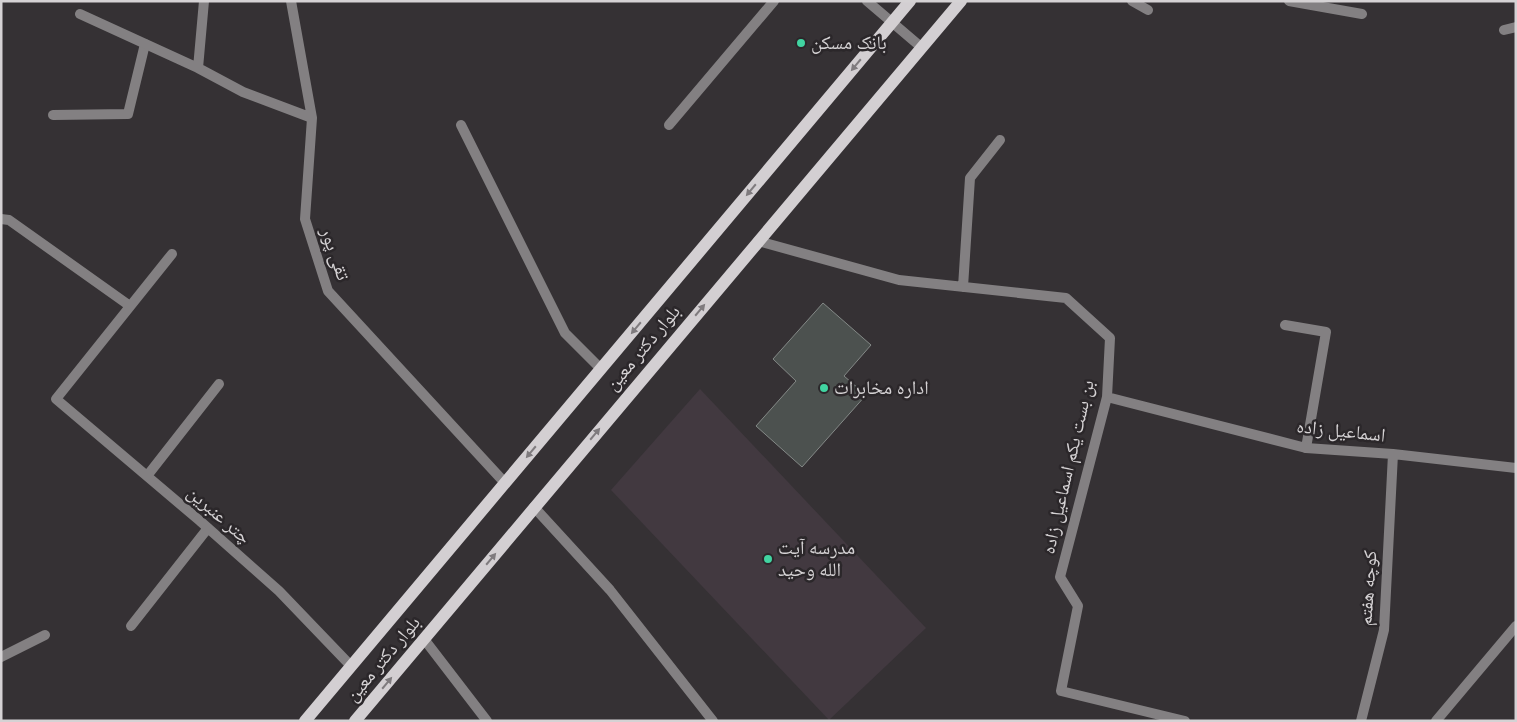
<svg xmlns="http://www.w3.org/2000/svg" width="1517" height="722" viewBox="0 0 1517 722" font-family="Karla,'Noto Naskh Arabic',sans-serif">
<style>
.built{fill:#423940}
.building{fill:#4c514f;stroke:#848987}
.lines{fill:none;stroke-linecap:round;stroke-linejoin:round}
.service{stroke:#838082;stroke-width:10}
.minor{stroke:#838082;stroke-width:10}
.tertiary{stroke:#838082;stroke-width:10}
.primary{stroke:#d3cfd2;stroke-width:12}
.oneway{fill:#7f7b7e}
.poi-dot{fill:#41d4a1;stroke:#2b272a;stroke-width:2}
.labels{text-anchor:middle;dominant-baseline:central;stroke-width:5;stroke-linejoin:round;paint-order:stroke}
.poi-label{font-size:19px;fill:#d5d2d4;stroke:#2b272a;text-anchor:start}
.street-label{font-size:19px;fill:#d5d2d4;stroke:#2b272a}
</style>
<rect width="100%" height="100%" fill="#353134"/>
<path class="built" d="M 700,389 L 926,628 L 829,720 L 611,490 Z"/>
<path class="building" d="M 823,303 L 871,345 L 844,376 L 866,395 L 802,467 L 756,426 L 796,381 L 773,359 Z"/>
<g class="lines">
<path class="service" d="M 1132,1 L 1148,10
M 1289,1 L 1362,14
M 53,115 L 128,114 L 145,44
M 1285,325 L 1326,332 L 1306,448
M 534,507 L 610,590 L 713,721
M 424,639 L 487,721
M 1,657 L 45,635"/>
<path class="minor" d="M 291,1 L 312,118 L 305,219 L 328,291 L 505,483
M 80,14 L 198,68 L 243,92 L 312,118
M 1504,30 L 1516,27
M 198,68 L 204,1
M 461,125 L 565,333 L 601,369
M 669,125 L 774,1
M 1,219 L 9,220 L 130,306
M 758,241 L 899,280 L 1066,298 L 1110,338 L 1107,397 L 1060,577 L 1078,606 L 1061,691 L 1185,721
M 172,254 L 56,399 L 200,521 L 279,591 L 351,666
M 963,287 L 970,178 L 1000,140
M 1107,397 L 1306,448 L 1393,454 L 1516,468
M 147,476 L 219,384
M 131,626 L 208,528
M 1361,721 L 1384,630 L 1393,454
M 1436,721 L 1516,626"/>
<path class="tertiary" d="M 867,1 L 921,47"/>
<path class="primary" d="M 305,721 L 910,1
M 355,721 L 961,1"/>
</g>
<defs><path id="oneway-solid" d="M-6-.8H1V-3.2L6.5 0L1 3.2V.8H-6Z" transform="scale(1.25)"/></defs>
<g class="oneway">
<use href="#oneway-solid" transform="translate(856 65) rotate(130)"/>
<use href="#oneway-solid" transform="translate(751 190) rotate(130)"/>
<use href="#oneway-solid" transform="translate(700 310) rotate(-50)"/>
<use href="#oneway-solid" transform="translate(636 328) rotate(130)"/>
<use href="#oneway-solid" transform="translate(595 434) rotate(-50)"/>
<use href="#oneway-solid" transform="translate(531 452) rotate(130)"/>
<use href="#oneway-solid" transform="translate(491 559) rotate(-50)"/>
<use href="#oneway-solid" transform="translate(387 683) rotate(-50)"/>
</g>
<g class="poi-dot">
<circle cx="801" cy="43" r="5"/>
<circle cx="824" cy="388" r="5"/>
<circle cx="768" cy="559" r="5"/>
</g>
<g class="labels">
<g class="poi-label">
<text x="811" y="43">بانک مسکن</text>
<text x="834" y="388">اداره مخابرات</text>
<text x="778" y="548">مدرسه آیت<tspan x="778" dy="22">الله وحید</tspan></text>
</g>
<g class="street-label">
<text transform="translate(335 254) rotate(71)">تقی پور</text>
<text transform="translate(643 348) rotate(-50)">بلوار دکتر معین</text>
<text transform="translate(1341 431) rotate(6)">اسماعیل زاده</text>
<text transform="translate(1068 467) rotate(-77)">بن بست یکم اسماعیل زاده</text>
<text transform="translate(219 515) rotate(41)">چتر عنبرین</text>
<text transform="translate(1368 588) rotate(-86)">کوچه هفتم</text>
<text transform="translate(383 659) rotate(-50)">بلوار دکتر معین</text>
</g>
</g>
<rect width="1517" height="722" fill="none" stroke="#d5d2d4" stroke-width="5"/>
</svg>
